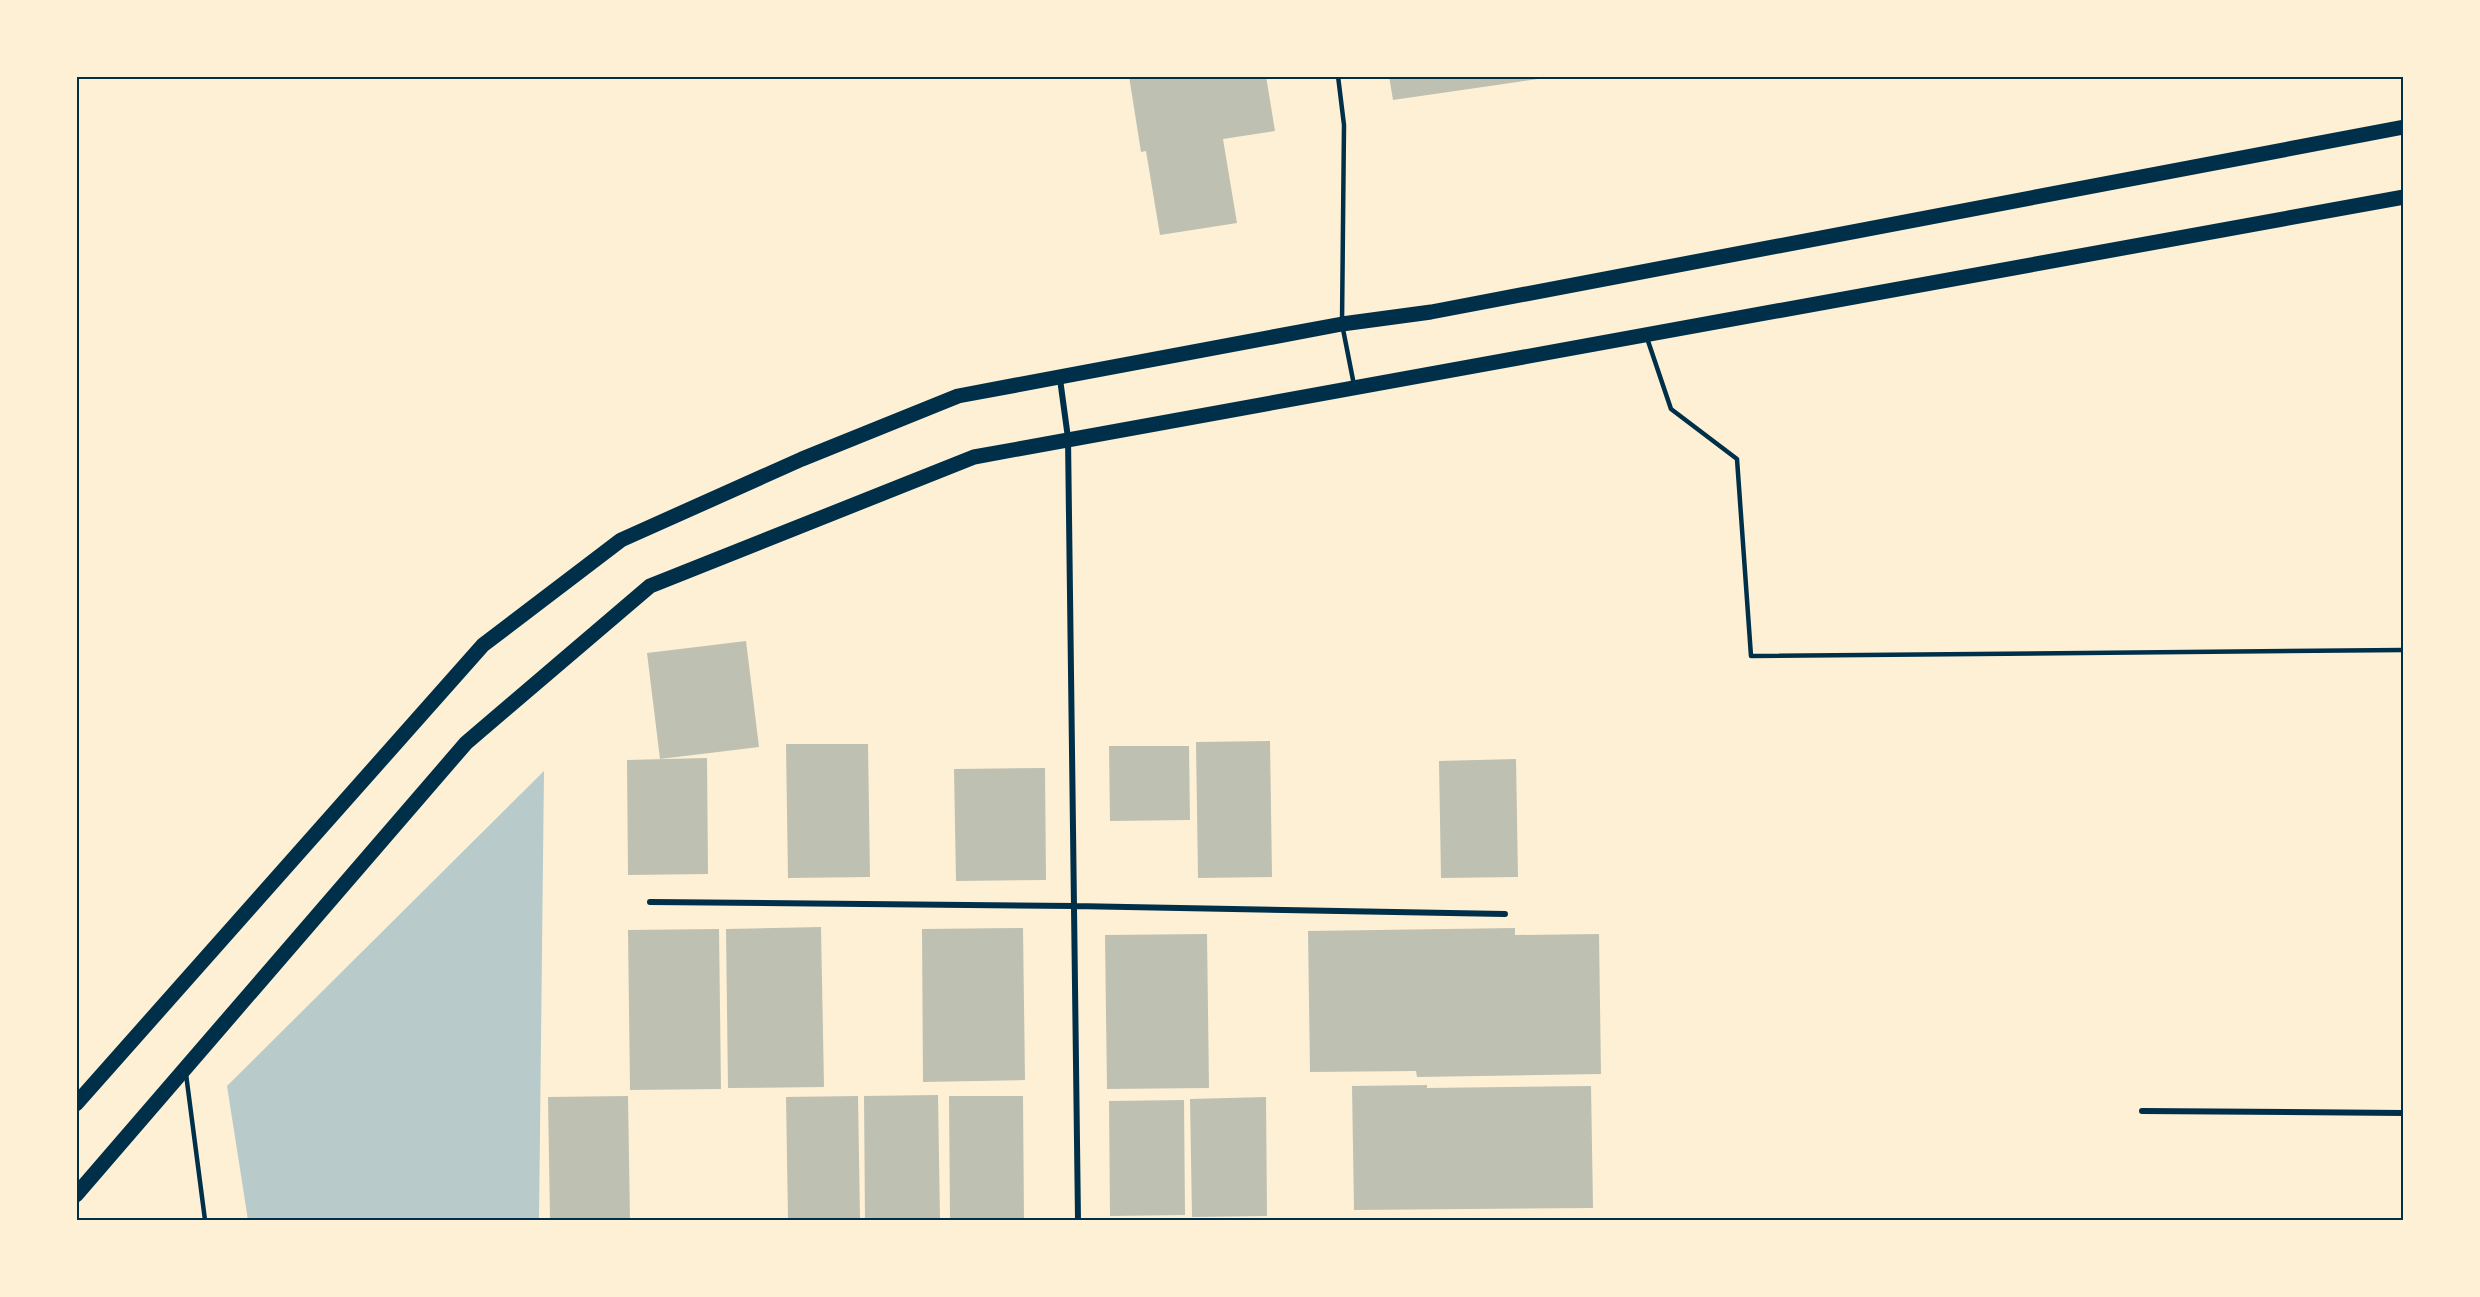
<svg xmlns="http://www.w3.org/2000/svg" width="2480" height="1297" viewBox="0 0 2480 1297" font-family="'PT Sans Narrow',sans-serif">
<style>
.green{fill:#b9caca}
.building{fill:#bec0b2}
.lines{fill:none;stroke-linecap:round;stroke-linejoin:round}
.service{stroke:#003049;stroke-width:4.5}
.minor{stroke:#003049;stroke-width:6}
.primary{stroke:#003049;stroke-width:15}
.neatline{fill:none;stroke:#003049;stroke-width:2}
</style>
<rect width="100%" height="100%" fill="#fdf0d5"/>
<path class="green" d="M 544,771 L 539,1220 L 248,1220 L 227,1086 Z"/>
<path class="building" d="M 1129,76 L 1266,76 L 1275,131 L 1223,139 L 1237,223 L 1160,235 L 1146,151 L 1141,152 Z
M 1389,76 L 1545,76 L 1545,78 L 1393,100 Z
M 746,641 L 759,747 L 660,759 L 647,653 Z
M 1270,741 L 1272,877 L 1198,878 L 1196,742 Z
M 786,744 L 868,744 L 870,877 L 788,878 Z
M 1109,746 L 1189,746 L 1190,820 L 1110,821 Z
M 707,758 L 708,874 L 628,875 L 627,760 Z
M 1516,759 L 1518,877 L 1441,878 L 1439,761 Z
M 1045,768 L 1046,880 L 956,881 L 954,769 Z
M 821,927 L 824,1087 L 728,1088 L 726,929 Z
M 1023,928 L 1025,1080 L 923,1082 L 922,929 Z
M 1515,928 L 1515,935 L 1599,934 L 1601,1074 L 1417,1077 L 1416,1071 L 1310,1072 L 1308,931 Z
M 719,929 L 721,1089 L 630,1090 L 628,930 Z
M 1207,934 L 1209,1088 L 1107,1089 L 1105,935 Z
M 1427,1085 L 1427,1088 L 1591,1086 L 1593,1208 L 1354,1210 L 1352,1086 Z
M 938,1095 L 940,1219 L 865,1220 L 864,1096 Z
M 628,1096 L 630,1220 L 550,1220 L 548,1097 Z
M 858,1096 L 860,1218 L 788,1219 L 786,1097 Z
M 949,1096 L 1023,1096 L 1024,1220 L 950,1220 Z
M 1266,1097 L 1267,1216 L 1192,1217 L 1190,1099 Z
M 1184,1100 L 1185,1215 L 1110,1216 L 1109,1101 Z"/>
<g class="lines">
<path class="service" d="M 1338,76 L 1344,125 L 1342,324 L 1354,385
M 1647,338 L 1671,409 L 1737,459 L 1751,656 L 2404,650
M 186,1074 L 205,1220"/>
<path class="minor" d="M 1060,379 L 1068,438 L 1078,1220
M 650,902 L 1074,906 L 1505,914
M 2142,1111 L 2404,1113"/>
<path class="primary" d="M 76,1104 L 483,645 L 621,540 L 802,459 L 958,396 L 1342,324 L 1431,312 L 2404,127
M 76,1195 L 466,743 L 650,586 L 974,457 L 2404,197"/>
</g>
<rect width="2480" height="1297" fill="none" stroke="#fdf0d5" stroke-width="156"/>
<rect x="78" y="78" width="2324" height="1141" class="neatline"/>
</svg>
